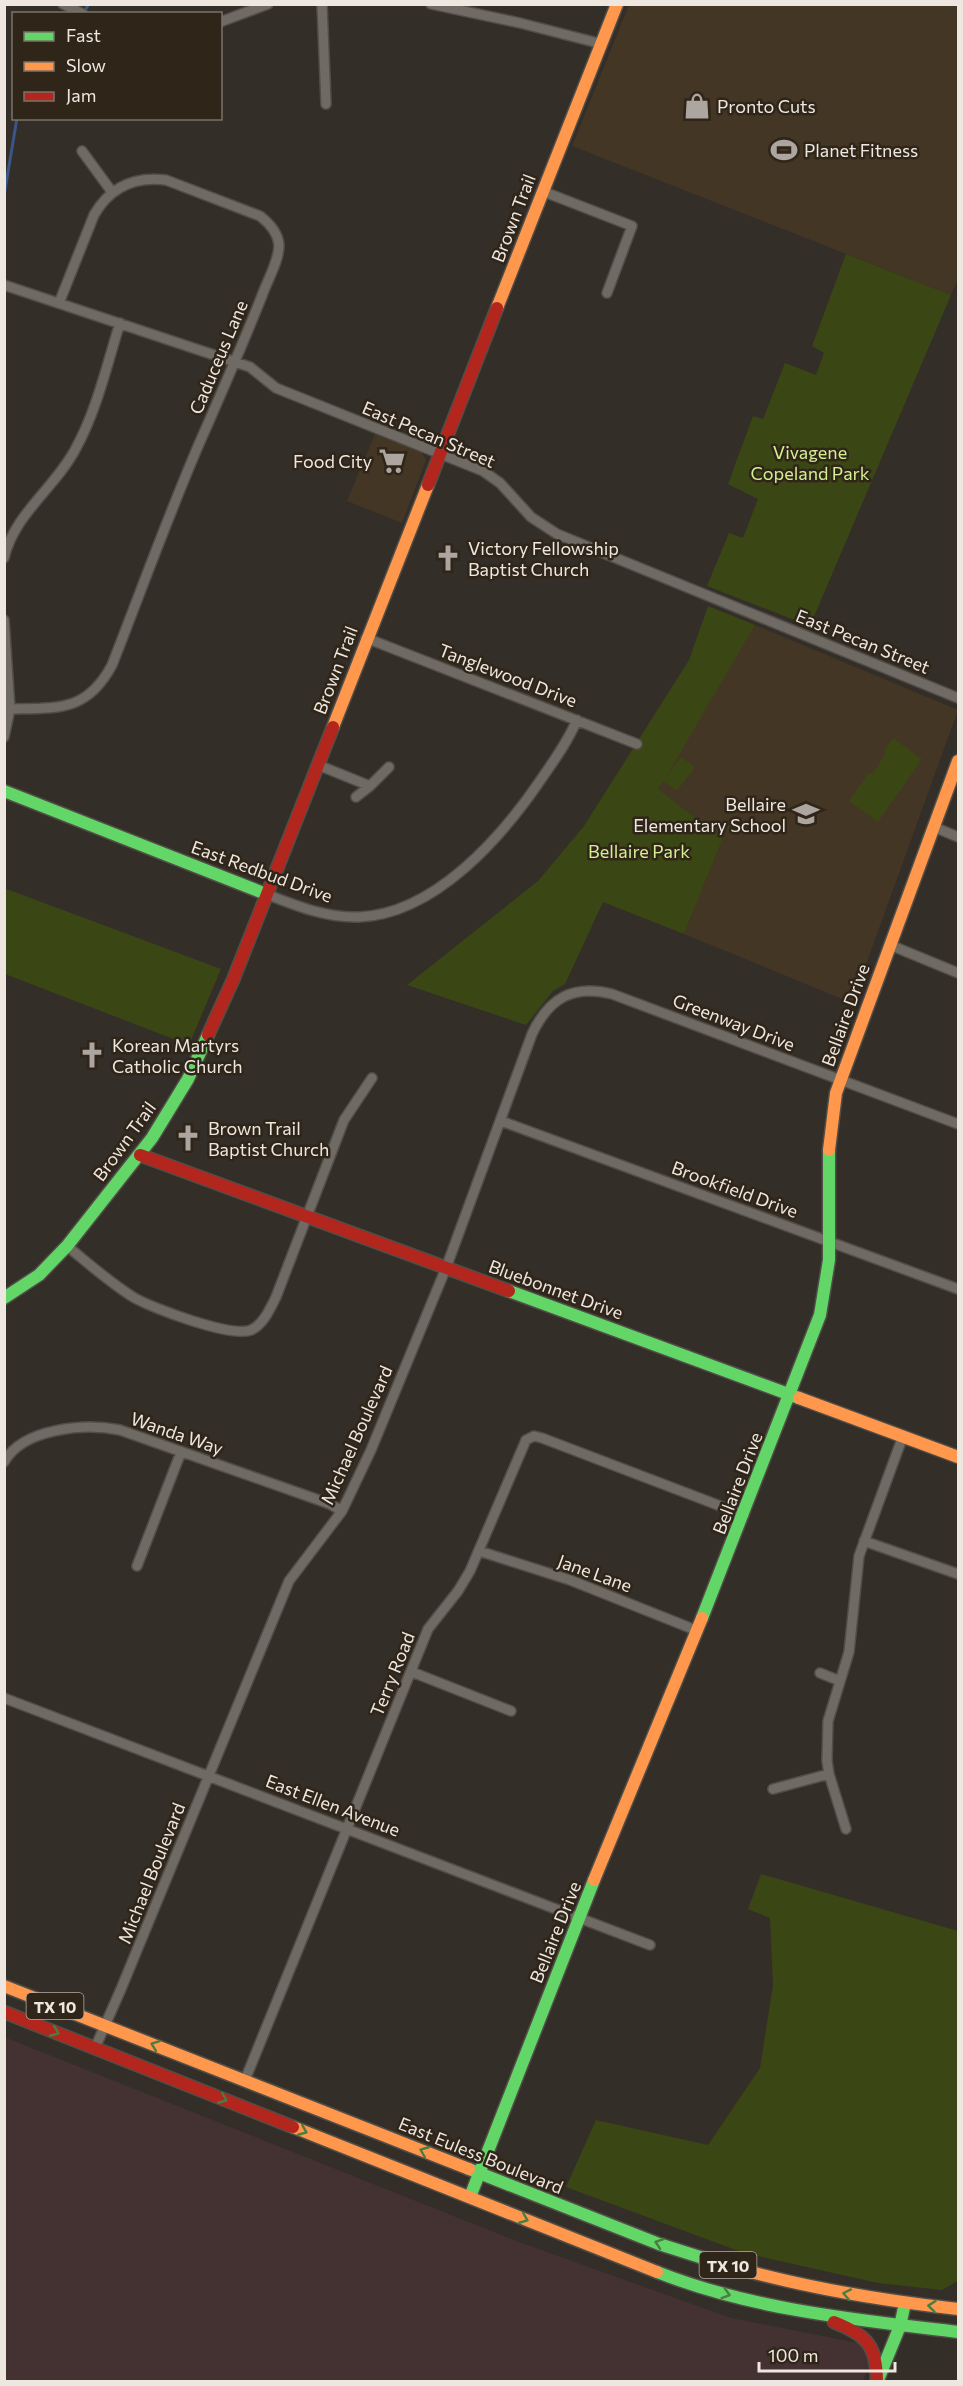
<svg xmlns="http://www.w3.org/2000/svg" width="963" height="2386" viewBox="0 0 963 2386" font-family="Commissioner,sans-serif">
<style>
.built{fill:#443625}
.industrial{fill:#443132}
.green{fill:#3b4615}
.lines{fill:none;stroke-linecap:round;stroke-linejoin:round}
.stream{stroke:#395686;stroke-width:3}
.street-casing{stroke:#514d47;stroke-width:12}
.fast-casing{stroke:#514d47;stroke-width:15}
.slow-casing{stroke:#514d47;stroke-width:15}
.jam-casing{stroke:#514d47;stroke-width:15}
.street{stroke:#706a65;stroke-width:9}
.fast{stroke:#63d668;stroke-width:12}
.slow{stroke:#ff974d;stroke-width:12}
.jam{stroke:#b3261e;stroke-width:12}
.oneway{stroke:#497e40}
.labels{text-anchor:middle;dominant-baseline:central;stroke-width:5;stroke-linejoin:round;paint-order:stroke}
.shield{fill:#2f2519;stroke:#b5ada4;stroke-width:1.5}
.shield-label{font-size:16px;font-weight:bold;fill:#eee7e0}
.poi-label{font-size:18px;fill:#eee7e0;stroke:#2f2519;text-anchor:start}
.street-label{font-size:18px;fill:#eee7e0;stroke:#2f2519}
.park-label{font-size:18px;fill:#d4ef90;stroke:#2f2519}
</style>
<rect width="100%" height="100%" fill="#342e28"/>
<path class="built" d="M 629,5 L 958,5 L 958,279 L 951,295 L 572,146 Z
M 375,434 L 421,452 L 426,460 L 402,523 L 347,501 Z
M 755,625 L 958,710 L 852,1003 L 684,934 L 723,838 L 658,789 Z"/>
<path class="industrial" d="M 4,2037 L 519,2242 L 731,2318 L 858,2343 L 872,2357 L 863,2381 L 5,2381 Z"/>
<path class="green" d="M 846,254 L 951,295 L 810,626 L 707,586 L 729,533 L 743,538 L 758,499 L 728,484 L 753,416 L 763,419 L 785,363 L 816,375 L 824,353 L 812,346 Z
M 708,606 L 755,625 L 666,777 L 681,757 L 695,767 L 677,791 L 663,781 L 658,789 L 723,838 L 684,934 L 603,902 L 565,984 L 553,991 L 526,1025 L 407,985 L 538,881 L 584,826 L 689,660 Z
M 893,738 L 922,759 L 878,822 L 849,801 L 868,774 L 873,773 L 885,755 L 885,749 Z
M 4,888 L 221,969 L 189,1045 L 5,974 Z
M 761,1874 L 958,1931 L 958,2281 L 942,2290 L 878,2283 L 744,2253 L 566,2187 L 596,2120 L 708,2145 L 760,2068 L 773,1985 L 770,1918 L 748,1909 Z"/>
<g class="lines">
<path class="stream" d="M 83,13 L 89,4
M 4,196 L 17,118"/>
<g class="street-casing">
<path id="street" d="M 63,4 L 83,14
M 322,4 L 326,104
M 431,4 L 520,23 L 602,44
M 220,22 L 268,4
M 82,151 L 112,192
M 542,191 L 632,226 L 607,293
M 4,285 L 250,367 L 276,388 L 483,471 L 500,483 L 531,517 L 557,534 L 958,698
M 4,558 C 14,514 56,487 76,448 C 97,410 107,364 120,323
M 4,620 L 10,709 L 4,737
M 366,638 L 637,744
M 10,709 C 58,708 87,712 112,665 C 141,591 168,516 199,444 C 221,394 243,344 263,293 C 268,279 279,261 279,245 C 278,232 269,223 260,216 L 166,180 C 134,176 110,187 94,215 L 59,303
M 318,765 L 370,786 L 389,767
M 356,797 L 370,786
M 934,827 L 958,837
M 266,894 C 297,906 326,918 359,917 C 435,914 502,837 542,778 C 555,759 568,741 577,720
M 890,945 L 958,973
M 501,1121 L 958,1289
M 67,1246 C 88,1263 109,1282 133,1297 C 151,1308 232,1338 251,1330 C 263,1325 270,1309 276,1297 L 344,1120 L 372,1078
M 4,1462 C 23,1428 85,1423 120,1430 L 330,1504 L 342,1511
M 864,1541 L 958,1574
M 479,1551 L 570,1580 L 698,1631
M 137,1566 L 181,1452
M 412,1672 L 511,1711
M 820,1673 L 840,1681
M 4,1698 L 650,1945
M 773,1789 L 829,1774
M 846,1829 L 829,1774 L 827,1761 L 828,1721 L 849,1652 L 859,1556 L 903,1436
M 95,2048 L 121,1989 L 289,1581 L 342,1511 L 371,1450 L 446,1268 L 532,1034 C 549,998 573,984 612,994 L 958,1124
M 245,2080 L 428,1629 L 458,1591 L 470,1571 L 526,1440 L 534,1436 L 542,1438 L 744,1515"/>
</g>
<g class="fast-casing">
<path id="fast" d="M 4,791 L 266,894
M 509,1291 L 799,1398
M 4,1298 L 39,1275 L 67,1246 L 152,1138 L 188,1079 L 208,1035
M 702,1618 L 820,1315 L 829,1260 L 829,1150
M 469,2169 L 659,2244 L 722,2264
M 470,2197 L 594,1880
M 657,2272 C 753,2310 857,2320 958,2332
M 878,2380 L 900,2326 L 905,2303"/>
</g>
<g class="slow-casing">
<path id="slow" d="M 497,308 L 617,4
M 333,727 L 428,485
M 829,1150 L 836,1093 L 958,761
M 799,1398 L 958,1457
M 594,1880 L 702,1618
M 4,1986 L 469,2169
M 293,2127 L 657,2272
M 722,2264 C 800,2287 877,2300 958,2309"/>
</g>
<g class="jam-casing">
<path id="jam" d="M 428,485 L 497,308
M 208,1035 L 233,980 L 333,727
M 140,1155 L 509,1291
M 4,2012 L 293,2127
M 834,2322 C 867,2335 877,2346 877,2382"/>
</g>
<use href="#street" class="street"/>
<use href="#fast" class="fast"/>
<use href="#slow" class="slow"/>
<use href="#jam" class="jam"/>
</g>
<defs><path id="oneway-chevron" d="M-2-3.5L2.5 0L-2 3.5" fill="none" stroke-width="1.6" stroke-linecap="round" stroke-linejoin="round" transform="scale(1.5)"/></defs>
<g class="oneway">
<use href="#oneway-chevron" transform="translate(55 2032) rotate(22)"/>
<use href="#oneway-chevron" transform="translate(155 2045) rotate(-159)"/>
<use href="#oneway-chevron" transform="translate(223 2099) rotate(22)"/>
<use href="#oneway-chevron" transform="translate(303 2131) rotate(22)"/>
<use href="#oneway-chevron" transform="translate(424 2151) rotate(-158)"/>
<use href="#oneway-chevron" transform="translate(524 2219) rotate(22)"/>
<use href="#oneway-chevron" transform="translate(659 2243) rotate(-161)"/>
<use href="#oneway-chevron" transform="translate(726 2294) rotate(16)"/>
<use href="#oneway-chevron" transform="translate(847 2294) rotate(-169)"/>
<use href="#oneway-chevron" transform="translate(932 2306) rotate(-174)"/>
</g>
<defs>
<g id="shop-bare" transform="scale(2.07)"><path d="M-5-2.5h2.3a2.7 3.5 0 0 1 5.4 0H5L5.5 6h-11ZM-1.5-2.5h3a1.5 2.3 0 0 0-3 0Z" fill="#ada6a0" stroke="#2f2519" stroke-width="2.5" paint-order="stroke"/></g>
<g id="stadium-bare" transform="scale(2.07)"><path d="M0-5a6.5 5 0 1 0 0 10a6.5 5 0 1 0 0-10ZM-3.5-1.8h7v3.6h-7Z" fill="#ada6a0" stroke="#2f2519" stroke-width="2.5" paint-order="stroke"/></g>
<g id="supermarket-bare" transform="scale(2.07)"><path d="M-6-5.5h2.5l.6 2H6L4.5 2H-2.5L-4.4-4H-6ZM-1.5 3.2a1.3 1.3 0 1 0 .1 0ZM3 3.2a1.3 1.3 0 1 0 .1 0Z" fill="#ada6a0" stroke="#2f2519" stroke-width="2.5" paint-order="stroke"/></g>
<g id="church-bare" transform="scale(2.07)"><path d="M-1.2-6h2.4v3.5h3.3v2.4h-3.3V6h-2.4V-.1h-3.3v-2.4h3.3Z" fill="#ada6a0" stroke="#2f2519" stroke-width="2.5" paint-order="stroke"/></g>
<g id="school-bare" transform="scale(2.07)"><path d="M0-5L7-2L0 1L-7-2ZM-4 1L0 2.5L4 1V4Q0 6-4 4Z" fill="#ada6a0" stroke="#2f2519" stroke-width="2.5" paint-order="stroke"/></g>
</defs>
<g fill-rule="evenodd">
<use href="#shop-bare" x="697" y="106"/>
<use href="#stadium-bare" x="784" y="150"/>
<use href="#supermarket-bare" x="392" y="461"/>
<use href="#church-bare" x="448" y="558"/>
<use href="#school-bare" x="806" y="814"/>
<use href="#church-bare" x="92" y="1055"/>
<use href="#church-bare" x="188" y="1138"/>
</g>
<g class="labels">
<g class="shield">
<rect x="26.5" y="1993" width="57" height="26" rx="4.5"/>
<rect x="699.5" y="2252" width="57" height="26" rx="4.5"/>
</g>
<g class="shield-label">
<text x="55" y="2006">TX 10</text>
<text x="728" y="2265">TX 10</text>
</g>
<g class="poi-label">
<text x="717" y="106">Pronto Cuts</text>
<text x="804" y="150">Planet Fitness</text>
<text x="372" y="461" text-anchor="end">Food City</text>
<text x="468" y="548">Victory Fellowship<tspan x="468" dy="21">Baptist Church</tspan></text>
<text x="786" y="804" text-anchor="end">Bellaire<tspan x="786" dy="21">Elementary School</tspan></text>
<text x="112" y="1045">Korean Martyrs<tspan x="112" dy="21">Catholic Church</tspan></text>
<text x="208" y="1128">Brown Trail<tspan x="208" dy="21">Baptist Church</tspan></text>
</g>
<g class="street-label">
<text transform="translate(513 218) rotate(-69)">Brown Trail</text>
<text transform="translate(218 357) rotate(-67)">Caduceus Lane</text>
<text transform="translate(429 434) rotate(23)">East Pecan Street</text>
<text transform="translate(863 641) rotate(22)">East Pecan Street</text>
<text transform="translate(335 670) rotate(-69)">Brown Trail</text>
<text transform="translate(508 675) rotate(21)">Tanglewood Drive</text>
<text transform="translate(262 871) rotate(20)">East Redbud Drive</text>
<text transform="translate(845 1015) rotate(-70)">Bellaire Drive</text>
<text transform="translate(734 1022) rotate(21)">Greenway Drive</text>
<text transform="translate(124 1141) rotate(-54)">Brown Trail</text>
<text transform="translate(735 1189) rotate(20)">Brookfield Drive</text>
<text transform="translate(556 1289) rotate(20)">Bluebonnet Drive</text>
<text transform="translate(177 1433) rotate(19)">Wanda Way</text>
<text transform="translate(356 1435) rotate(-66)">Michael Boulevard</text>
<text transform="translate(737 1483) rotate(-69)">Bellaire Drive</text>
<text transform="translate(595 1573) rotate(20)">Jane Lane</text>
<text transform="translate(392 1674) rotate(-68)">Terry Road</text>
<text transform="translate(333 1805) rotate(21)">East Ellen Avenue</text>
<text transform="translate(151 1873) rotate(-68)">Michael Boulevard</text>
<text transform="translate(555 1932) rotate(-68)">Bellaire Drive</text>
<text transform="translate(481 2155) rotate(22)">East Euless Boulevard</text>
</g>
<g class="park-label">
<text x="810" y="452">Vivagene<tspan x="810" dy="21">Copeland Park</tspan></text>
<text x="639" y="851">Bellaire Park</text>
</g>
</g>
<rect width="963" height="2386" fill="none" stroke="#eee7e0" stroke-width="12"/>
<rect x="12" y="12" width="210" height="108" fill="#2f2519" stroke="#7b7369" stroke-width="1.5"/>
<rect x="24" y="32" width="30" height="9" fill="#63d668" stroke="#7b7369" stroke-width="1.5"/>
<text x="66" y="42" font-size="18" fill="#eee7e0">Fast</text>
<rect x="24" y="62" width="30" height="9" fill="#ff974d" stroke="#7b7369" stroke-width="1.5"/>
<text x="66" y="72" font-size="18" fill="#eee7e0">Slow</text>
<rect x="24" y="92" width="30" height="9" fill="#b3261e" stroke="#7b7369" stroke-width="1.5"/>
<text x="66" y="102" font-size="18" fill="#eee7e0">Jam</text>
<path d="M759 2362v9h136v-9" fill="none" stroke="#eee7e0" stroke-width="3"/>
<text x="768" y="2362" font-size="18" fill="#eee7e0" stroke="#2f2519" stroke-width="4.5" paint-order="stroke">100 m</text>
</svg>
